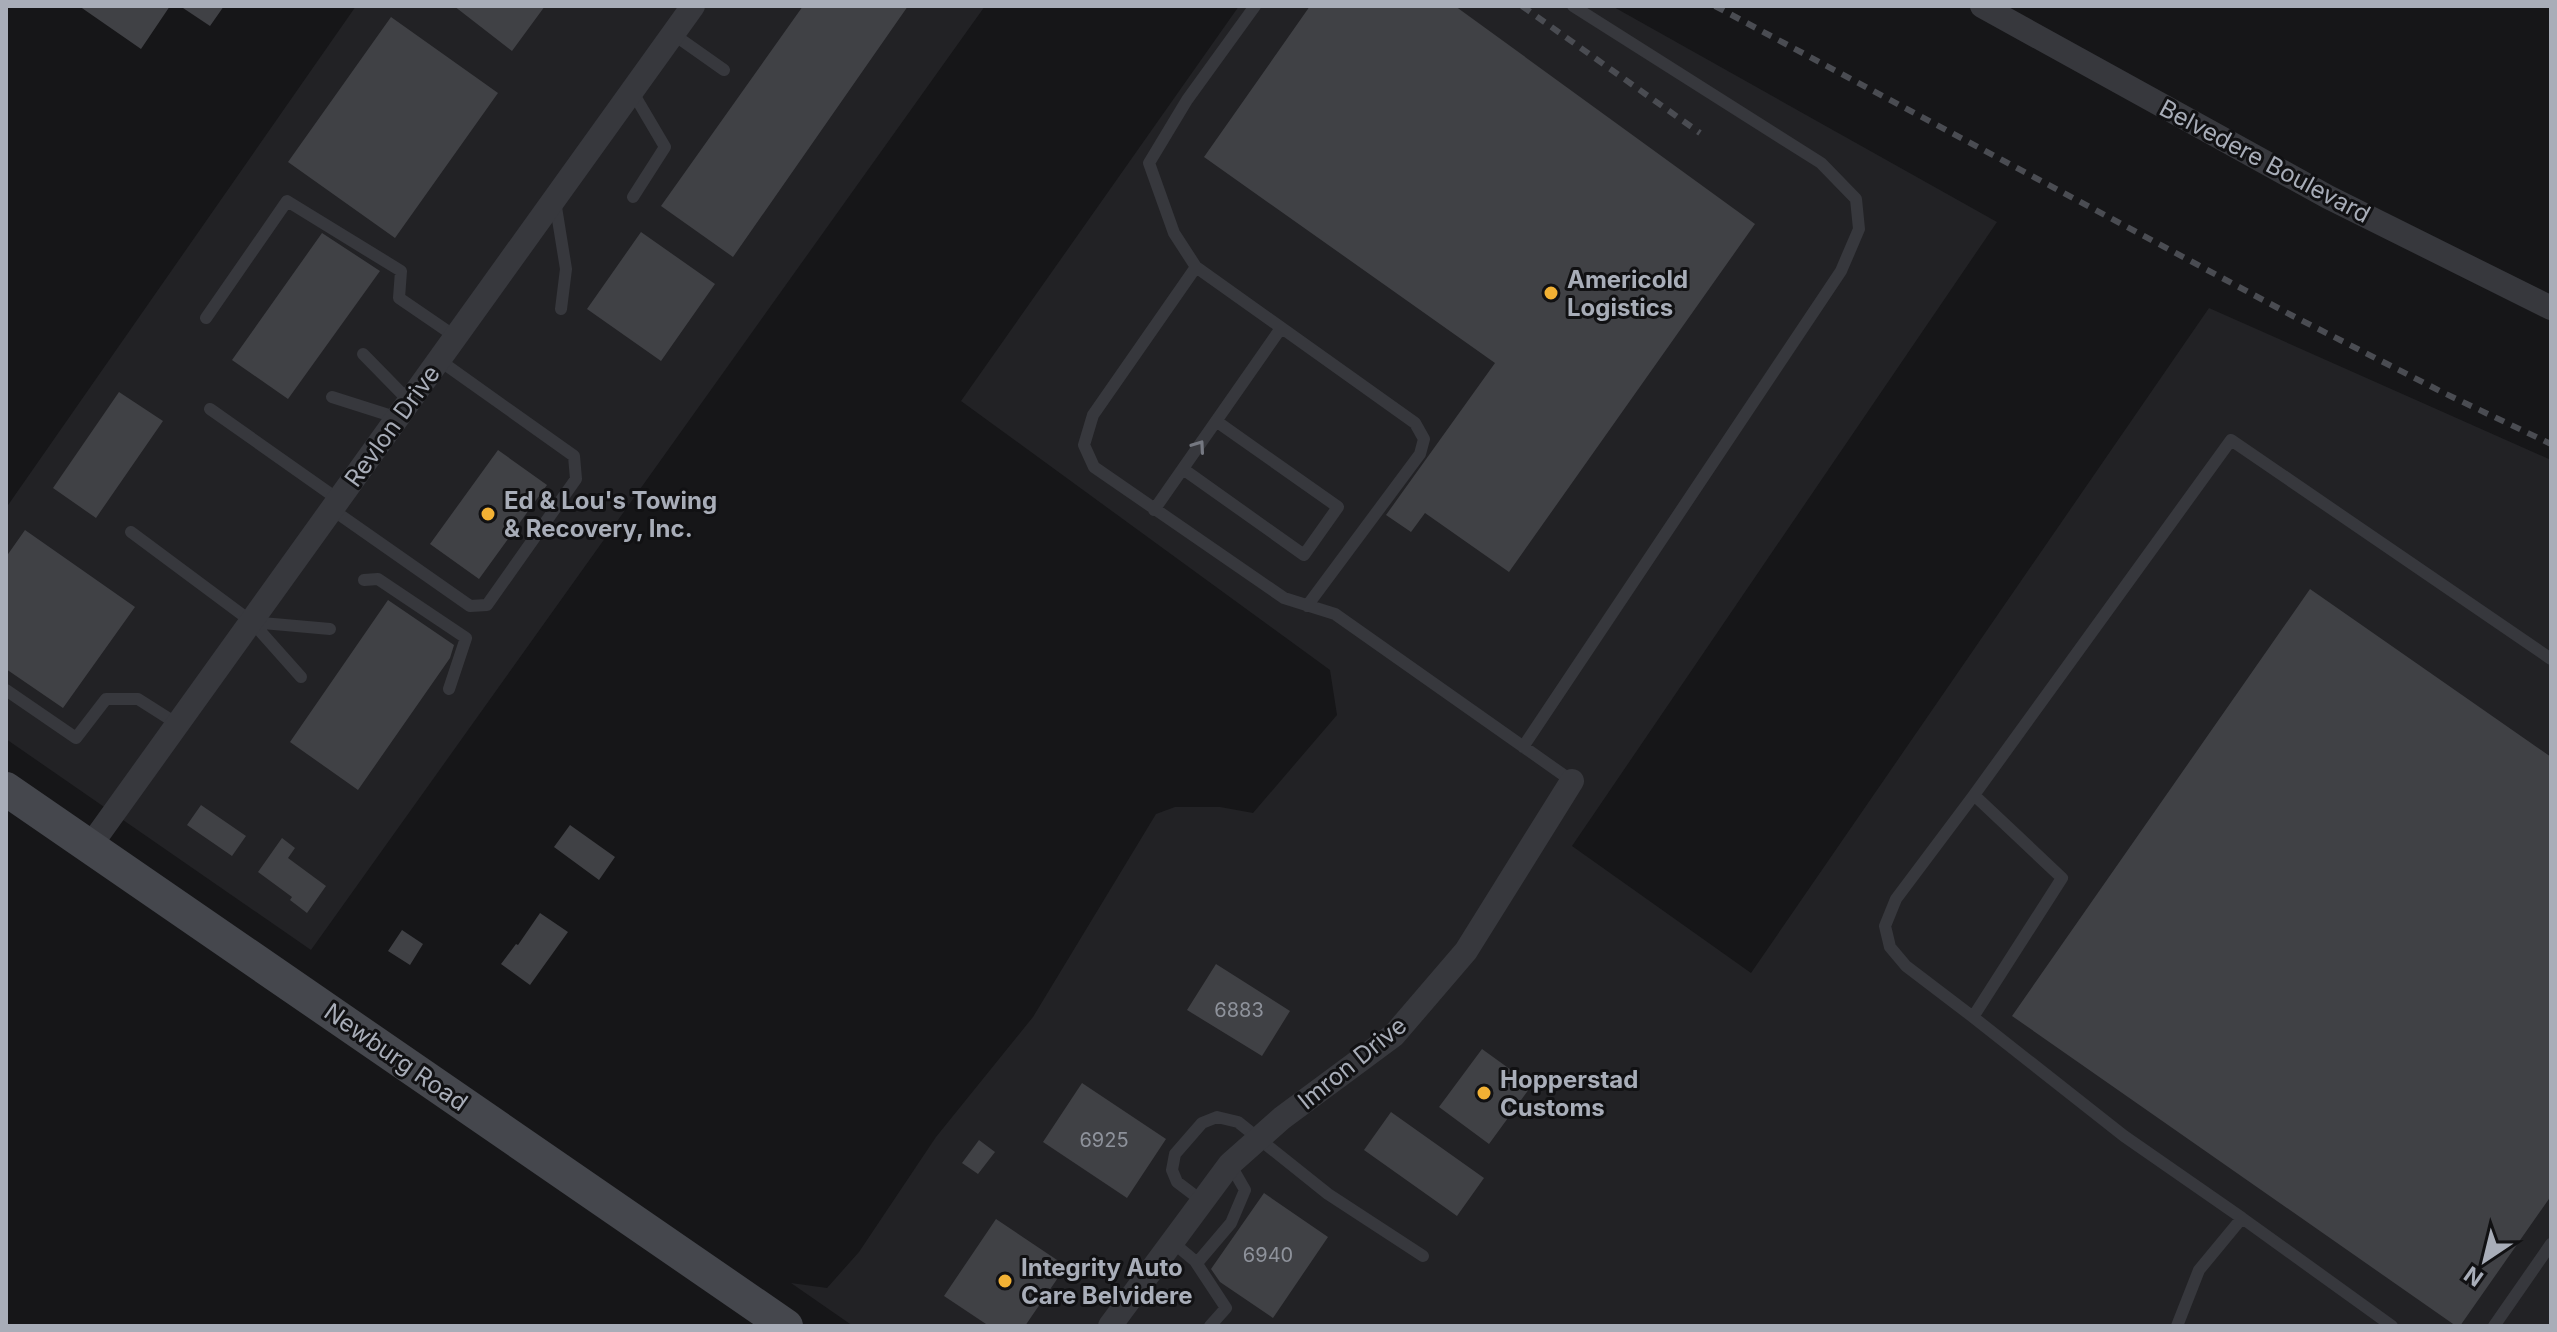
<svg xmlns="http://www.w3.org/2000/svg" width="2557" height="1332" viewBox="0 0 2557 1332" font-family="Inter,sans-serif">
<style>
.built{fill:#222225}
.building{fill:#404145}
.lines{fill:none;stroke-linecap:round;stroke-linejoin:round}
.lane{stroke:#37383d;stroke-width:12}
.street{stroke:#37383d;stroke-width:24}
.secondary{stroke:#45474d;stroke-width:34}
.rail{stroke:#4a4c52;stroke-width:6;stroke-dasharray:10 8;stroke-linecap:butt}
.oneway{stroke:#757881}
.poi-dot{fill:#f2b134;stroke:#111113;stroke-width:3}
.labels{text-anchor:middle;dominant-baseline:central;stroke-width:6;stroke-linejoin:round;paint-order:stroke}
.number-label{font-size:20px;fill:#8e929b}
.street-label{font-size:24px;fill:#a8adb8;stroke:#111113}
.poi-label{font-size:24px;font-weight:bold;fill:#a8adb8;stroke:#111113;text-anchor:start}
</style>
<rect width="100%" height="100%" fill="#161618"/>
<path class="built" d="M 356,6 L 985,6 L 311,950 L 6,739 L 6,508 Z
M 1239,6 L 1612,6 L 1997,222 L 1572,846 L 1751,973 L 2209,308 L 2551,460 L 2551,1326 L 853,1326 L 791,1283 L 827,1288 L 859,1252 L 936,1137 L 1033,1017 L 1156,814 L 1175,807 L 1220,807 L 1253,813 L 1337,715 L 1330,670 L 961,401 Z"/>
<path class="building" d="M 79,6 L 170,6 L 141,49 Z
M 180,6 L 224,6 L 210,26 Z
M 454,6 L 545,6 L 512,51 Z
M 803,6 L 908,6 L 733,257 L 661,206 Z
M 1310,6 L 1455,6 L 1755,224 L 1509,572 L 1425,513 L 1411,532 L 1386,515 L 1495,363 L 1204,157 Z
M 391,17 L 498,93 L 395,238 L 288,162 Z
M 641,232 L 715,284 L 661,361 L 587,309 Z
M 322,233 L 380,271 L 288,399 L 232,360 Z
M 119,392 L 163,421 L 96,518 L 53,488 Z
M 498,450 L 547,485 L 479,579 L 430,544 Z
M 25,530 L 135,607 L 63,708 L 6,669 L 6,557 Z
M 2310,589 L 2551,757 L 2551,1196 L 2460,1326 L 2456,1326 L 2012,1016 Z
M 388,600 L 454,645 L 450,658 L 358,790 L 290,742 Z
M 201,805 L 246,836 L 232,856 L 187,825 Z
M 570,825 L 615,857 L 599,880 L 554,847 Z
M 282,838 L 295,848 L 288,858 L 326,886 L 307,913 L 290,900 L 292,897 L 258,872 Z
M 540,913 L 568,932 L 530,985 L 501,964 L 516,944 L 518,945 Z
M 402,930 L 423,944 L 410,965 L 388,951 Z
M 1216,964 L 1290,1011 L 1262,1056 L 1187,1010 Z
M 1482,1049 L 1532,1085 L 1489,1144 L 1439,1107 Z
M 1082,1083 L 1166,1139 L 1127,1198 L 1043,1142 Z
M 1391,1112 L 1484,1178 L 1457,1216 L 1364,1150 Z
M 979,1140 L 995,1152 L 978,1174 L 962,1163 Z
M 1264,1193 L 1328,1237 L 1273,1318 L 1220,1282 L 1211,1269 Z
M 996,1219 L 1066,1266 L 1025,1326 L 989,1326 L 944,1296 Z"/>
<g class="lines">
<path class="lane" d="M 673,34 L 724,70
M 632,91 L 665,147 L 633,197
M 555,201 L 566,269 L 561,309
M 1196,267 L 1174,233 L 1149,163 L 1187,100 L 1255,6
M 206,318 L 287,201 L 401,271 L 399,298 L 456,337
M 363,354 L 410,402
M 332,397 L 398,418
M 210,409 L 339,500
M 1183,469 L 1304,555 L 1338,507 L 1216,421
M 333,510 L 470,606 L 487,605 L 576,479 L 574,456 L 439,360
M 1154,510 L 1281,328
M 131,532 L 252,622 L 301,677
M 364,580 L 378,579 L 466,638 L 449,689
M 1307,606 L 1420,454 L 1424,439 L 1415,423 L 1196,267 L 1093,415 L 1084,445 L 1094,467 L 1284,598 L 1335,614 L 1572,781
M 252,622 L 330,629
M 6,690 L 76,738 L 106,699 L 138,699 L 179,725
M 1523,747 L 1841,271 L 1859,229 L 1856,199 L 1821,163 L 1573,6
M 1973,1017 L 1906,966 L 1890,947 L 1885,926 L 1896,899 L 1974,795
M 1202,1201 L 1177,1182 L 1172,1170 L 1175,1154 L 1202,1123 L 1217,1117 L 1238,1122 L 1328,1194 L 1423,1256
M 2242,1218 L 2392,1326
M 1171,1241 L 1195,1261 L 1226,1308 L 1210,1326
M 1197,1263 L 1231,1223 L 1245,1190 L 1230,1164
M 2177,1326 L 2199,1270 L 2242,1218 L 2124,1136 L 1973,1017 L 2062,878 L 1974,795 L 2231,440 L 2551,659
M 2494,1326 L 2551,1244"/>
<path class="street" d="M 1982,6 L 2328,197 L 2551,308
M 90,846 L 693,6
M 1110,1326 L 1230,1164 L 1282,1118 L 1394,1035 L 1466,951 L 1572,781"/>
<path class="secondary" d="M 6,789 L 786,1326"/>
<path class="rail" d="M 1522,6 L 1700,133
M 1715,6 L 2293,316 L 2444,393 L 2551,444"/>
</g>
<defs><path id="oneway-chevron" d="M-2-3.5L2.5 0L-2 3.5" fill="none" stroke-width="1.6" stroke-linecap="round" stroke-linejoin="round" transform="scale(2)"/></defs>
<use class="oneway" href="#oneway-chevron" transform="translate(1199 446) rotate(-55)"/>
<g class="poi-dot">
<circle cx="1551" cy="293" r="8"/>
<circle cx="488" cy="514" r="8"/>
<circle cx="1484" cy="1093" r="8"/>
<circle cx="1005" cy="1281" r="8"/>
</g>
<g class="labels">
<g class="number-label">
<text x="1239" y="1010">6883</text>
<text x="1104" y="1140">6925</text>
<text x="1268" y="1255">6940</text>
</g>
<g class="street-label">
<text transform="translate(2265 161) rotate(28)">Belvedere Boulevard</text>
<text transform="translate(392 426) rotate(-54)">Revlon Drive</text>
<text transform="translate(396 1057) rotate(35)">Newburg Road</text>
<text transform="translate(1352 1063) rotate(-39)">Imron Drive</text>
</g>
<g class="poi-label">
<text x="1567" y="279">Americold<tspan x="1567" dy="28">Logistics</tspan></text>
<text x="504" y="500">Ed &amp; Lou's Towing<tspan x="504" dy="28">&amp; Recovery, Inc.</tspan></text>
<text x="1500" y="1079">Hopperstad<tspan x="1500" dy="28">Customs</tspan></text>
<text x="1021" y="1267">Integrity Auto<tspan x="1021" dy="28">Care Belvidere</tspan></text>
</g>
</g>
<rect width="2557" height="1332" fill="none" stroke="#a8adb8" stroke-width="16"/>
<g transform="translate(2485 1260) rotate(215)" stroke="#111113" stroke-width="6" paint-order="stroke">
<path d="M0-6L14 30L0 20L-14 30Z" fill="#a8adb8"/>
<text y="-12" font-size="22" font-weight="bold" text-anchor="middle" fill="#a8adb8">N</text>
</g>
</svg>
